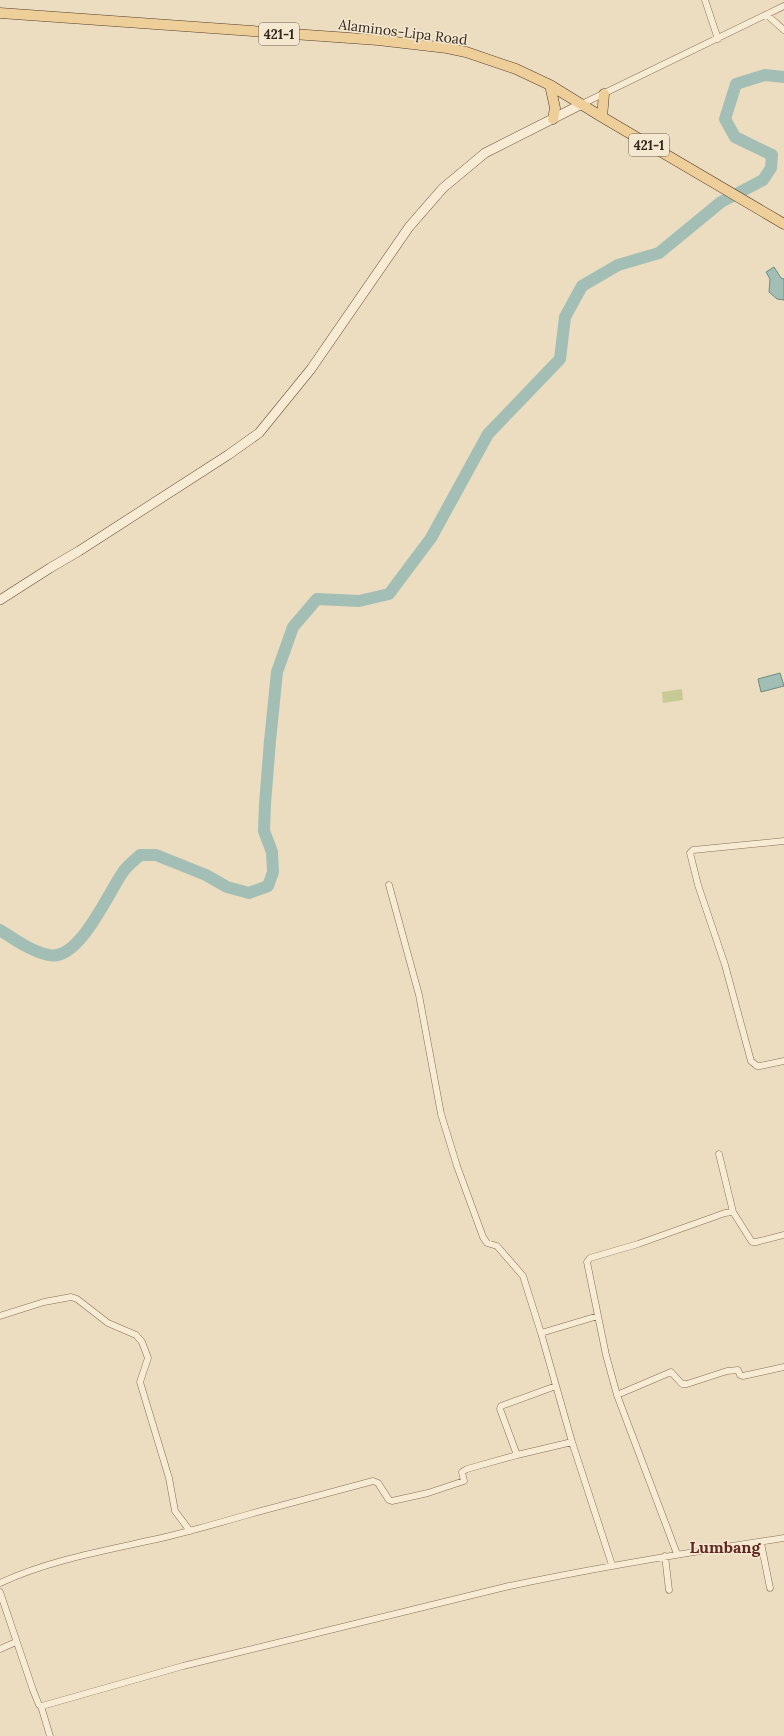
<svg xmlns="http://www.w3.org/2000/svg" width="784" height="1736" viewBox="0 0 784 1736" font-family="Lora,serif">
<style>
.green{fill:#c7ca95}
.water{fill:#a3bfb5;stroke:#6b8c82}
.lines{fill:none;stroke-linecap:round;stroke-linejoin:round}
.river{stroke:#a3bfb5;stroke-width:12}
.street-casing{stroke:#856e59;stroke-width:7}
.secondary-casing{stroke:#674f3c;stroke-width:10}
.primary-casing{stroke:#533d2d;stroke-width:11}
.street{stroke:#f8ebd3;stroke-width:6}
.secondary{stroke:#f8ebd3;stroke-width:9}
.primary{stroke:#efcf99;stroke-width:10}
.labels{text-anchor:middle;dominant-baseline:central;stroke-width:3;stroke-linejoin:round;paint-order:stroke}
.shield{fill:#f4e8d0;stroke:#6e6153;stroke-width:1}
.shield-label{font-size:13px;font-weight:bold;fill:#35271d}
.street-label{font-size:14px;fill:#35271d;stroke:#f4e8d0}
.quarter-label{font-size:16px;font-weight:bold;fill:#60281e;stroke:#f4e8d0}
</style>
<rect width="100%" height="100%" fill="#ecddc1"/>
<path class="green" d="M 682,689 L 683,700 L 663,703 L 662,692 Z"/>
<path class="water" d="M 774,267 L 781,278 L 784,279 L 784,300 L 777,299 L 769,292 L 770,279 L 766,272 Z
M 780,673 L 784,686 L 761,692 L 758,679 Z"/>
<g class="lines">
<path class="river" d="M 0,930 C 14,939 32,952 49,955 C 79,962 108,893 123,872 C 127,866 134,861 140,855 L 156,855 L 206,875 L 227,887 L 249,893 L 268,886 L 273,872 L 272,852 L 264,831 L 265,804 L 270,741 L 277,672 L 293,627 L 317,599 L 359,601 L 389,594 L 431,538 L 488,434 L 560,359 L 565,317 L 582,286 L 618,265 L 659,253 L 721,202 L 763,180 L 771,168 L 772,155 L 735,137 L 725,119 L 736,84 L 765,75 L 784,77"/>
<g class="street-casing">
<path id="street" d="M 705,0 L 718,39
M 767,15 L 784,30
M 582,104 L 784,6
M 784,841 L 693,850 L 690,853 L 698,885 L 725,965 L 751,1061 L 757,1066 L 760,1066 L 784,1061
M 389,885 L 419,995 L 441,1114 L 457,1166 L 483,1237 L 487,1243 L 497,1246 L 523,1276 L 541,1333 L 572,1442 L 612,1565
M 719,1154 L 733,1212
M 0,1316 L 44,1302 L 71,1297 L 77,1299 L 108,1323 L 136,1335 L 142,1342 L 148,1358 L 140,1382 L 169,1478 L 175,1511 L 190,1531
M 541,1333 L 598,1316
M 617,1395 L 671,1372 L 682,1384 L 687,1384 L 727,1371 L 738,1370 L 740,1375 L 743,1376 L 784,1367
M 517,1455 L 500,1409 L 501,1406 L 556,1386
M 761,1543 L 770,1588
M 677,1554 L 617,1395 L 606,1355 L 587,1262 L 590,1258 L 638,1244 L 725,1213 L 733,1212 L 752,1242 L 756,1242 L 784,1235
M 665,1556 L 669,1590
M 0,1583 C 50,1560 103,1551 157,1539 C 188,1532 219,1523 250,1514 C 291,1503 332,1492 373,1481 L 378,1483 L 389,1500 L 392,1501 L 428,1493 L 464,1481 L 462,1472 L 467,1469 L 517,1455 L 572,1442
M 0,1592 L 33,1690 L 39,1705 L 42,1706 L 183,1666 L 505,1587 C 598,1567 691,1552 784,1538
M 0,1649 L 16,1642
M 41,1706 L 50,1736"/>
</g>
<g class="secondary-casing">
<path id="secondary" d="M 0,600 L 50,568 L 79,551 L 228,455 L 259,433 L 311,369 L 409,227 L 443,188 L 485,153 L 582,104"/>
</g>
<g class="primary-casing">
<path id="primary" d="M 0,13 L 378,40 L 447,48 L 466,52 L 516,69 L 550,85 L 602,117 L 784,224
M 550,85 L 555,108 L 553,119
M 602,117 L 604,94"/>
</g>
<use href="#street" class="street"/>
<use href="#secondary" class="secondary"/>
<use href="#primary" class="primary"/>
</g>
<g class="labels">
<g class="shield">
<rect x="259" y="23" width="40" height="22" rx="3"/>
<rect x="629" y="134" width="40" height="22" rx="3"/>
</g>
<g class="shield-label">
<text x="279" y="34">421-1</text>
<text x="649" y="145">421-1</text>
</g>
<g class="street-label">
<text transform="translate(403 32) rotate(7)">Alaminos-Lipa Road</text>
</g>
<g class="quarter-label">
<text x="725" y="1547">Lumbang</text>
</g>
</g>
</svg>
